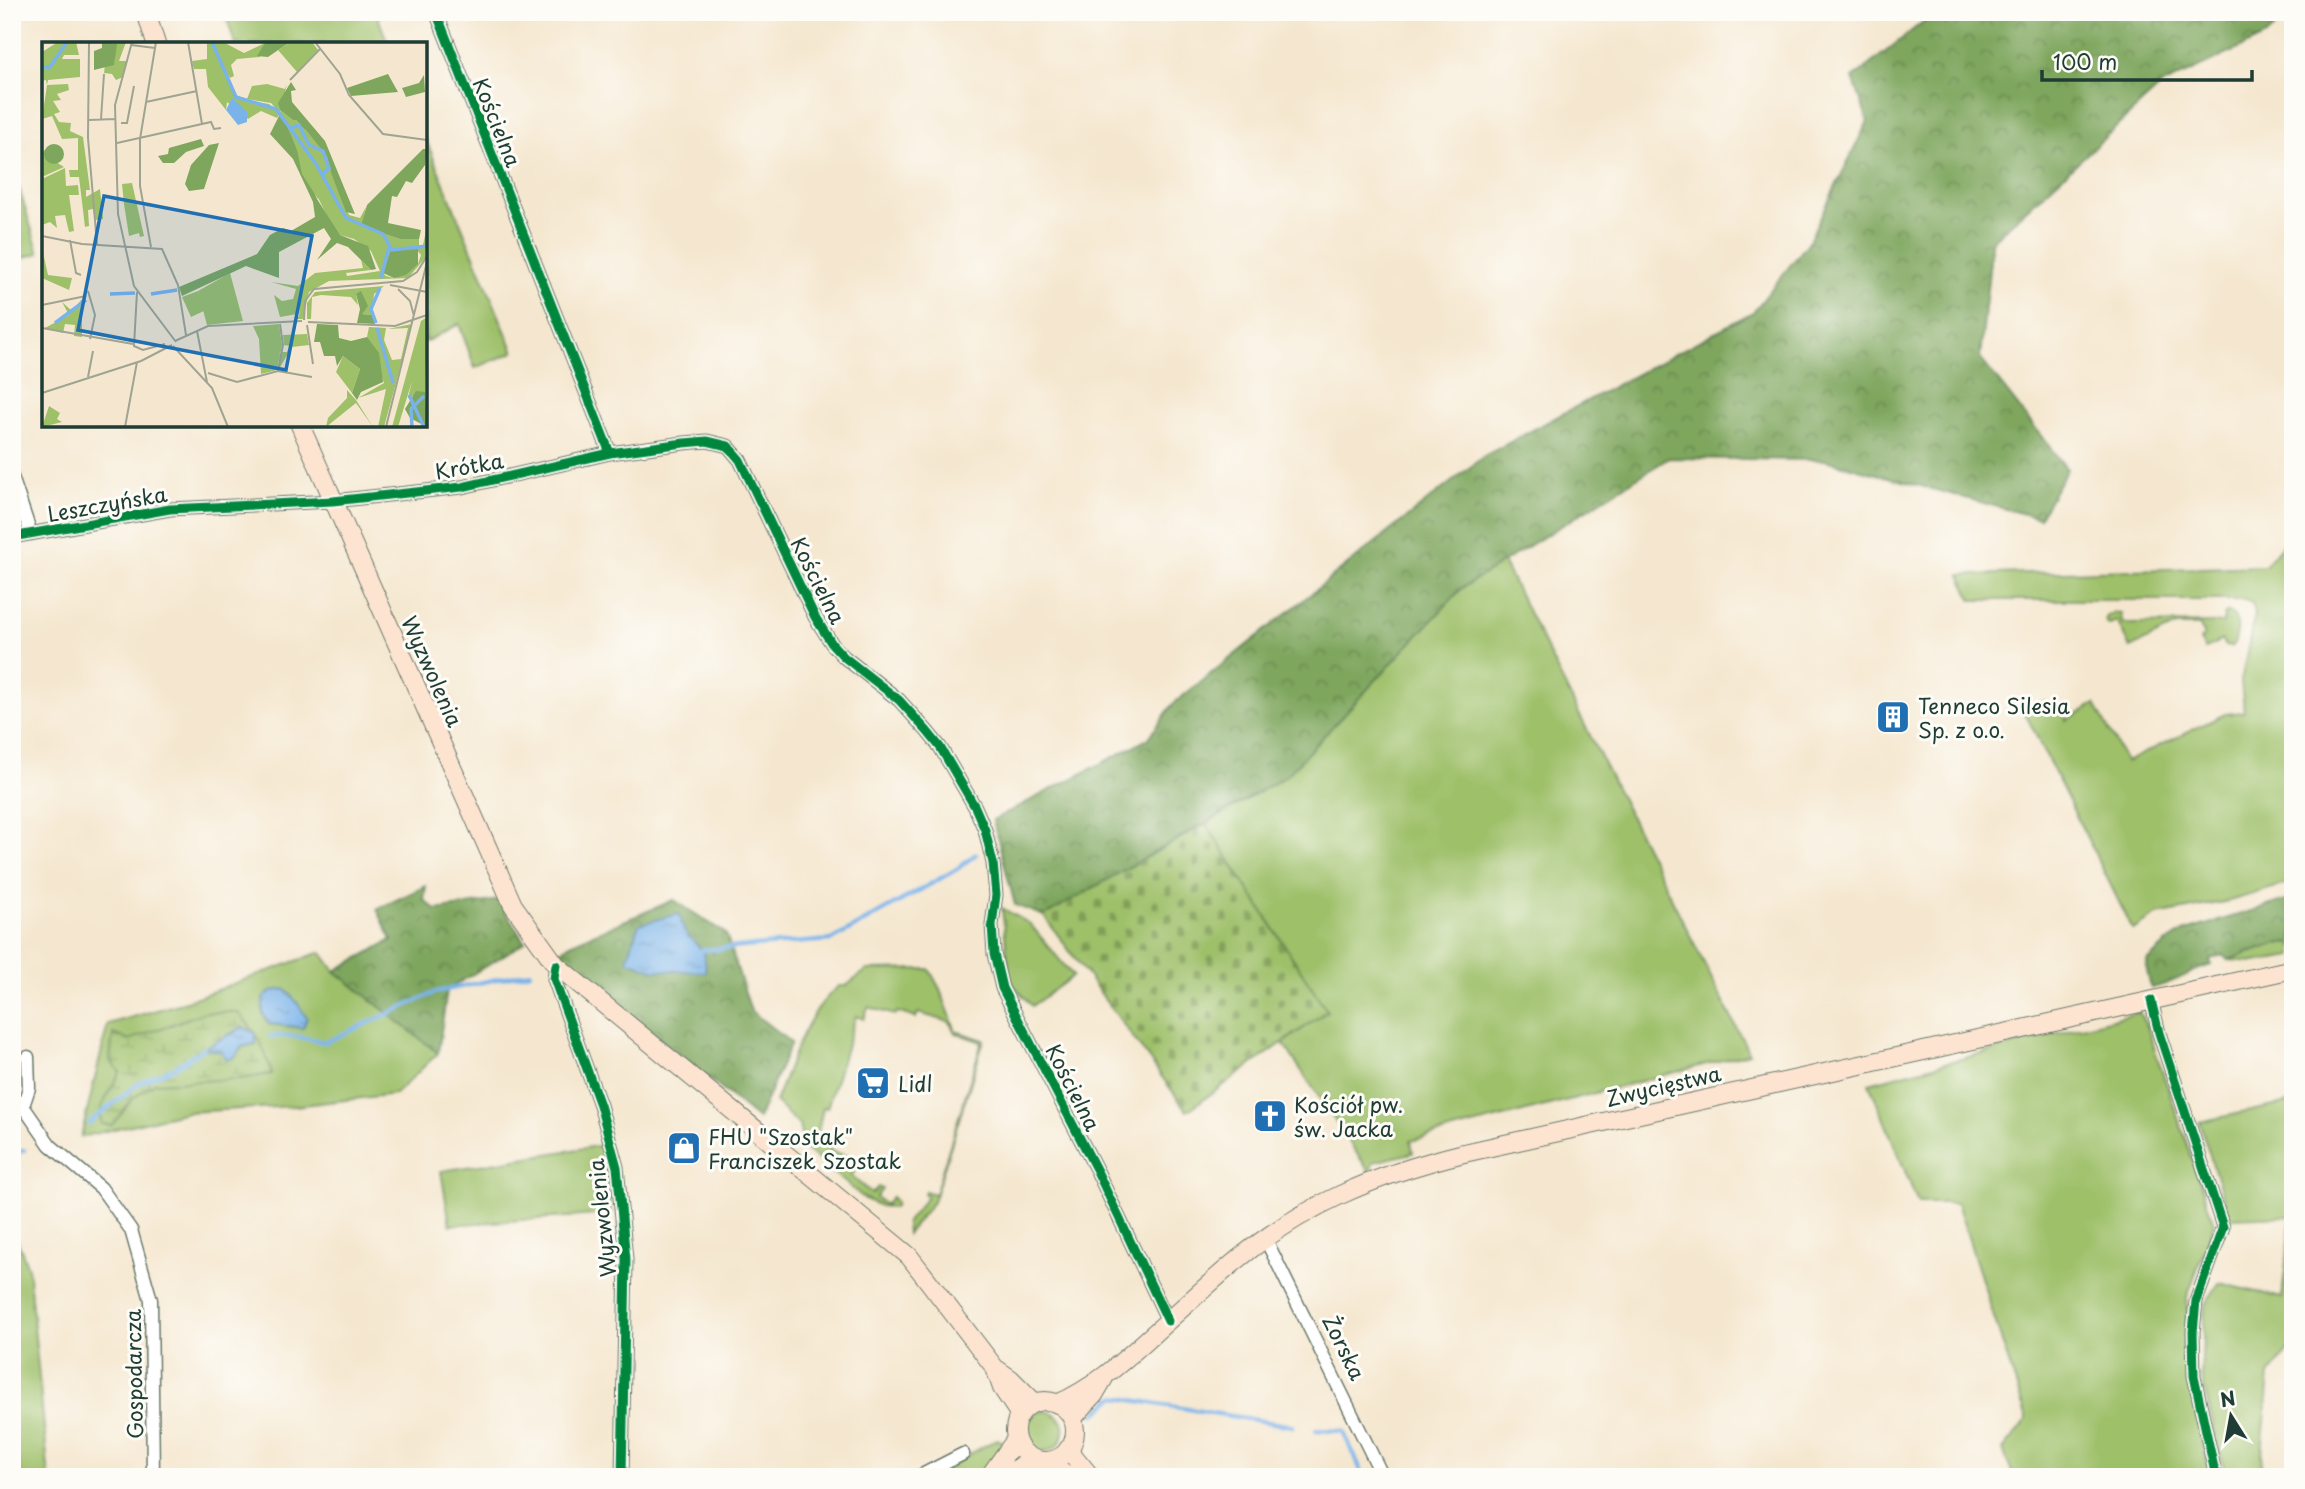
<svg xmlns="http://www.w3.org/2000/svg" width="2305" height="1489" viewBox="0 0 2305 1489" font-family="'Playpen Sans',sans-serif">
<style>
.green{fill:#9ec069;stroke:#5e7e4e;stroke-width:2}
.forest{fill:url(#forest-crowns);stroke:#4e7248;stroke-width:2}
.wetland{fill:url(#wetland-marsh);stroke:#5e7e4e;stroke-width:2}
.cemetery{fill:url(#cemetery-stones);stroke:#5e7e4e;stroke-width:2}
.water{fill:url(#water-ripples);stroke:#4c788f;stroke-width:2}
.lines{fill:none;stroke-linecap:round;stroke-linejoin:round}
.stream{stroke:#7ab3ea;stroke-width:4.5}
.street-casing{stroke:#6a786a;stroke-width:15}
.secondary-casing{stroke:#6a786a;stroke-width:20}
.street{stroke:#fff;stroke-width:12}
.secondary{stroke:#fde4d1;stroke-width:18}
.cycleway-casing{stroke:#fdfcf7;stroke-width:13}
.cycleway{stroke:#00873e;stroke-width:9}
.labels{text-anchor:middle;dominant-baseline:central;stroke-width:6;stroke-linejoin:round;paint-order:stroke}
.street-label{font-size:21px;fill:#1f3d34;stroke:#fdfcf7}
.poi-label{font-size:21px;fill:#1f3d34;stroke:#fdfcf7;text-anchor:start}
.inset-river{fill:none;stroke:#7ab3ea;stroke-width:3.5}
.inset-road{fill:none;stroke:#9fa391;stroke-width:2}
.view{fill:#1f6fb2;fill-opacity:0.15;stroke:#1f6fb2;stroke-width:3.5}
.inset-edge{fill:none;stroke:#1f3d34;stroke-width:3.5}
</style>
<defs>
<pattern id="forest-crowns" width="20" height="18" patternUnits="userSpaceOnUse" patternTransform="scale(1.75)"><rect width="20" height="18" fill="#7ea65d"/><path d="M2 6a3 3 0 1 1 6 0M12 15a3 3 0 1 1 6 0" fill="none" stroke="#67884e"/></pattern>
<pattern id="wetland-marsh" width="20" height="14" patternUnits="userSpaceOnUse" patternTransform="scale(1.75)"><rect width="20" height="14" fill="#9ec069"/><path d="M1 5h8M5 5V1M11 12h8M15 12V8" fill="none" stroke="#809d57"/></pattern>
<pattern id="cemetery-stones" width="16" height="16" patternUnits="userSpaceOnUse" patternTransform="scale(1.75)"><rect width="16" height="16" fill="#9ec069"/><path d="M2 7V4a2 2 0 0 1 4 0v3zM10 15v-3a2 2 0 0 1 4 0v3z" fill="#809d57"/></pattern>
<pattern id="water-ripples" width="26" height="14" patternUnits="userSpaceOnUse" patternTransform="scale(1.75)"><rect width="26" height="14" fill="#7ab3ea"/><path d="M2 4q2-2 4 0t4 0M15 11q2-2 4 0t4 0" fill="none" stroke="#6393be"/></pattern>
</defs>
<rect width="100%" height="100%" fill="#fdfcf7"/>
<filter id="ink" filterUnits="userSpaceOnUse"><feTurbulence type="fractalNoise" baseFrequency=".0143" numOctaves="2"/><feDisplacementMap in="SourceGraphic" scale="14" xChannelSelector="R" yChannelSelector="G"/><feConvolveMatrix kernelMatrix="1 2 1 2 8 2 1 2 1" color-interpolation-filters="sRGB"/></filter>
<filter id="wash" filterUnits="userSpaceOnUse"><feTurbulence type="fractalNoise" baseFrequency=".00686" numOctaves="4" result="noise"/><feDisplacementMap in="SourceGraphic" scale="28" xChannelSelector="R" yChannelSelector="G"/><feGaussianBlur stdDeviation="1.57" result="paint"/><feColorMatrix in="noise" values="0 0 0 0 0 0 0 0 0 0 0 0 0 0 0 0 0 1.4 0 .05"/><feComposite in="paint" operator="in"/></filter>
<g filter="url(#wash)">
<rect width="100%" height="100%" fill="#f5e7cf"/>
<path class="green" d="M 225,12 L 376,12 L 388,44 L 235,44 Z
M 425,138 L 514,352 L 475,368 L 459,324 L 425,342 Z
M 12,166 L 39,253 L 12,261 Z
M 2293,532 L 2293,882 L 2229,901 L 2157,915 L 2133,930 L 2025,713 L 2044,701 L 2048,707 L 2058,703 L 2066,720 L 2095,704 L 2126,762 L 2225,714 L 2244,712 L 2241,681 L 2255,613 L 2252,603 L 2245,600 L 1972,600 L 1960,575 L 2265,566 Z
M 1503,562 L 1749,1053 L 1411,1141 L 1413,1153 L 1373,1162 L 1370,1173 L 1283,1043 L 1327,1011 L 1206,824 L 1286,776 L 1462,588 Z
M 2228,612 C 2242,621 2237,631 2234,645 L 2231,647 L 2225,646 L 2221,640 L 2205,649 L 2200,640 L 2204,636 L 2200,626 L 2176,626 L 2130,648 L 2117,621 L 2109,624 L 2105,621 L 2107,616 L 2114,613 L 2121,614 L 2122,622 L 2126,624 L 2223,623 L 2224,615 Z
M 1002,908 L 1030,924 L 1073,976 L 1032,1006 L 1010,981 Z
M 2279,943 L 2293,944 L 2293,956 L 2255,962 L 2228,960 Z
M 321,952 L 335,971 L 438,1053 L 395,1094 L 295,1106 L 187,1112 L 81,1137 L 108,1024 L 178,1004 Z
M 929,969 L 940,989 L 956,1031 L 984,1040 L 933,1202 L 907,1234 L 906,1223 L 927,1196 L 924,1193 L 925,1191 L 935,1194 L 982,1042 L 955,1033 L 950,1022 L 918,1013 L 916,1018 L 897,1012 L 895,1015 L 868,1007 L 864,1019 L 856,1016 L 827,1108 L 823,1107 L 817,1137 L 832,1142 L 830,1151 L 857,1159 L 857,1168 L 851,1176 L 872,1194 L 878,1187 L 882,1189 L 876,1197 L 885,1205 L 892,1197 L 896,1203 L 894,1208 L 880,1206 L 865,1199 L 804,1148 L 799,1125 L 775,1102 C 792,1062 804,1014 839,986 L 846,986 L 867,970 Z
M 2139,1012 L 2147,1027 L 2214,1223 L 2187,1297 L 2186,1367 L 2210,1477 L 2014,1477 L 2003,1450 L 2027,1419 L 1957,1203 L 1918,1203 L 1869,1083 Z
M 2293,1102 L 2293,1344 L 2269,1375 L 2260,1477 L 2226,1477 L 2201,1376 L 2205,1305 L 2219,1283 L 2282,1298 L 2291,1216 L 2230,1218 L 2199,1122 Z
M 604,1145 L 611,1214 L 450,1225 L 441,1171 Z
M 12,1228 L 28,1267 L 49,1477 L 12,1477 Z
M1024 1431a20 20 0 1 1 40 0a20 20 0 1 1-40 0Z
M 997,1439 L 1002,1441 L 1001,1451 L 978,1477 L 935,1477 L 950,1465 Z"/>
<path class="forest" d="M 1935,12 L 2291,12 L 2266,36 L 2162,85 L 1992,241 L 1980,358 L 2067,469 L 2039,518 L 1825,460 L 1669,458 L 1462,588 L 1286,776 L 1044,916 L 1015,905 L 993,820 L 1148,739 L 1173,704 L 1484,456 L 1753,312 L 1808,243 L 1868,121 L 1853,78 Z
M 426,886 L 424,900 L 436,910 L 498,900 L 525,942 L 447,990 L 438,1053 L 335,971 L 392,940 L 377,909 Z
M 2293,898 L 2293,944 L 2279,943 L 2228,960 L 2224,955 L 2210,959 L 2211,965 C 2189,971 2174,984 2151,988 L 2147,971 L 2147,961 L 2168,942 L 2183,932 Z
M 674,900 L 726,934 L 751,1011 L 791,1043 L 758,1119 L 556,954 L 572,943 Z"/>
<path class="wetland" d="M 205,1012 L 237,1012 C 256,1030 265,1049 272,1074 L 241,1079 L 155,1083 L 133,1098 L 112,1125 L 101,1124 L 101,1108 L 120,1072 L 110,1060 L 113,1034 L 129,1040 Z"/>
<path class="cemetery" d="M 1206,824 L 1327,1011 L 1187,1111 L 1044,916 Z"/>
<path class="water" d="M 679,914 L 685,933 L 704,952 L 706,972 L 653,970 L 627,960 L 639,924 Z
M 285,989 L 296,1001 L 307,1018 L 303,1028 L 269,1024 L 263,1014 L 263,998 L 272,991 Z
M 243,1027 L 255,1033 L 256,1044 L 241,1047 L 236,1056 L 227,1060 L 222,1052 L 204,1048 Z"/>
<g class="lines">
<path class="stream" d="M 702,950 L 832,940 L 957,869 L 976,854
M 270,1036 L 294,1036 L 326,1042 L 436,992 L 530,972
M 89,1123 L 139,1083 L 175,1067 L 204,1048
M 12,1154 L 24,1150
M 1095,1414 L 1114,1397 L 1293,1426
M 1316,1430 L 1343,1431 L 1364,1477"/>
</g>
</g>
<g filter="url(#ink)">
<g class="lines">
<g class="street-casing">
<path id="street" d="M 436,12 L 610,453
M 12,477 L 31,534
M 12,537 L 170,509 L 333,501 L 462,487 L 610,453 L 684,443 L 707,441 L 728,446 L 740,460 L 815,617 L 832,644 L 844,657 L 899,700 L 927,731 L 940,747 L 975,807 L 985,830 L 993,863 L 996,895 L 992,925 L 994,954 L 1002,988 L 1097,1171 L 1168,1321
M 556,965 L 554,979 L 600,1105 L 617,1167 L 626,1259 L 622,1477
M 2151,1000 L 2159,1033 L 2223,1227 L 2196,1301 L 2193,1332 L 2194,1376 L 2216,1477
M 28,1057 L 29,1088 L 23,1106 L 50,1145 L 101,1188 L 131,1230 L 151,1300 L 153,1477
M 1265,1238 L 1383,1477
M 918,1477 L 963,1454"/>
</g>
<g class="secondary-casing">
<path id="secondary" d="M 146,12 L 156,44
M 300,425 L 513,905 L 556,965 L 909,1256 L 995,1368 L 1011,1379 L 1035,1403
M 995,1368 L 1002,1388 L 1020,1415
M1015 1431a30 30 0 1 1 60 0a30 30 0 1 1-60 0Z
M 1057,1404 C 1094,1388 1122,1362 1151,1336 C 1178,1312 1204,1288 1231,1265 C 1302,1205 1375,1175 1464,1153 L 2293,969
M 1072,1419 L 1094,1395 L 1104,1378
M 1068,1449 L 1091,1477
M 1048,1461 L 1070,1477
M 989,1477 L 1016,1439
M 1002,1477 L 1034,1459"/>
</g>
<use href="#street" class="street"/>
<use href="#secondary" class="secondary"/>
<g class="cycleway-casing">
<path id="cycleway" d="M 436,12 L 610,453
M 12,537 L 170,509 L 333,501 L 462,487 L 610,453 L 684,443 L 707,441 L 728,446 L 740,460 L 815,617 L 832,644 L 844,657 L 899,700 L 927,731 L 940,747 L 975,807 L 985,830 L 993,863 L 996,895 L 992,925 L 994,954 L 1002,988 L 1097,1171 L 1168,1321
M 556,965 L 554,979 L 600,1105 L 617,1167 L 626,1259 L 622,1477
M 2151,1000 L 2159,1033 L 2223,1227 L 2196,1301 L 2193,1332 L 2194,1376 L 2216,1477"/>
</g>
<use href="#cycleway" class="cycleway"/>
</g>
</g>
<defs>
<g id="building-square" transform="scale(1.75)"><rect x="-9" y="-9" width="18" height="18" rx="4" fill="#1f6fb2" stroke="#fdfcf7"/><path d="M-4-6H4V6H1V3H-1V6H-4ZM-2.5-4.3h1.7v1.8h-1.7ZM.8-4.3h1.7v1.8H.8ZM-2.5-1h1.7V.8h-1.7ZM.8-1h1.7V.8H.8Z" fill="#fff"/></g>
<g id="supermarket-square" transform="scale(1.75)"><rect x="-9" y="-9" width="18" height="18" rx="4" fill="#1f6fb2" stroke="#fdfcf7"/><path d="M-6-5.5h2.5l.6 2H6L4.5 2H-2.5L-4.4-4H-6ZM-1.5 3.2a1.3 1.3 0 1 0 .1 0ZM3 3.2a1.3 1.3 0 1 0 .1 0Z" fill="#fff"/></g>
<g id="church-square" transform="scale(1.75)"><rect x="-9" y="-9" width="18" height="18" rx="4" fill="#1f6fb2" stroke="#fdfcf7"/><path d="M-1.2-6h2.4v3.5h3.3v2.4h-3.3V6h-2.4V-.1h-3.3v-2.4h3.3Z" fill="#fff"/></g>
<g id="shop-square" transform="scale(1.75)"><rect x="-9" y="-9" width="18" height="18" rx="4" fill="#1f6fb2" stroke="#fdfcf7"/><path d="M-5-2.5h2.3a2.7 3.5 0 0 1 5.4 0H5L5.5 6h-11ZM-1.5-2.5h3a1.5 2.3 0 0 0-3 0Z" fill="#fff"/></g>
</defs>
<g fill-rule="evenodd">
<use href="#building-square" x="1893" y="717"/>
<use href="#supermarket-square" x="873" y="1083"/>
<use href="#church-square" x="1270" y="1116"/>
<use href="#shop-square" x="684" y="1148"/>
</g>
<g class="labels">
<g class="street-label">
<text transform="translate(498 122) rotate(68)">Kościelna</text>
<text transform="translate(469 465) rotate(-10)">Krótka</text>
<text transform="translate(107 503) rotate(-10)">Leszczyńska</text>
<text transform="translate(819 580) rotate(63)">Kościelna</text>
<text transform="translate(433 671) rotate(66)">Wyzwolenia</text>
<text transform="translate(1663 1085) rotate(-13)">Zwycięstwa</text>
<text transform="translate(1074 1087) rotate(63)">Kościelna</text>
<text transform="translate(601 1218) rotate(-96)">Wyzwolenia</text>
<text transform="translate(1345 1347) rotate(64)">Żorska</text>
<text transform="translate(133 1374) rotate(-91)">Gospodarcza</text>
</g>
<g class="poi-label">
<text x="1918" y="705">Tenneco Silesia<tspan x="1918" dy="24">Sp. z o.o.</tspan></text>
<text x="898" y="1083">Lidl</text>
<text x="1294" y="1104">Kościół pw.<tspan x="1294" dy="24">św. Jacka</tspan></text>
<text x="708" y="1136">FHU "Szostak"<tspan x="708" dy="24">Franciszek Szostak</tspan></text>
</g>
</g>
<g transform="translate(42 42)">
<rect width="385" height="385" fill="#f5e7cf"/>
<path d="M 16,0 L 34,0 L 37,13 L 22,13 L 20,17 L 38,17 L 38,35 L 6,38 L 5,43 L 26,42 L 27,48 L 15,52 L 19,58 L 11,59 L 18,70 L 12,72 L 17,80 L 29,81 L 28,89 L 41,95 L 48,148 L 44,148 L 44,155 L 58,147 L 61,177 L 53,178 L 51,167 L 46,168 L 47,184 L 43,185 L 37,135 L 28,135 L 27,128 L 36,128 L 36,96 L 20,97 L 10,74 L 0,77 L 5,43 L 4,38 L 0,39 L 0,10 ZM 68,0 L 84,0 L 77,19 L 85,19 L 81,35 L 74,38 L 70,32 L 62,31 L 63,23 L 72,22 L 73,2 ZM 165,0 L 181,0 L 202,11 L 223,1 L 218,15 L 195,17 L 189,23 L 192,34 L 188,36 L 185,31 L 196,57 L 227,62 L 238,72 L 235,76 L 219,69 L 206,77 L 185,60 L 184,68 L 166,45 L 164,27 L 152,27 L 150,19 L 165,17 ZM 225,42 L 243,47 L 245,42 L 238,71 L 229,61 L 205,57 L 210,44 ZM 247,78 L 254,78 L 286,123 L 307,173 L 318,176 L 324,165 L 320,184 L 358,197 L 377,197 L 377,203 L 381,203 L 385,184 L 383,216 L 366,236 L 287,239 L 267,250 L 261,277 L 254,277 L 257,274 L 258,261 L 255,272 L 238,275 L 232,253 L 240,259 L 251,257 L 254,247 L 229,240 L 256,244 L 273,231 L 321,226 L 319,218 L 329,228 L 304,231 L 305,234 L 338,229 L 329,209 L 312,197 L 298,193 L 290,184 L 256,115 L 244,81 ZM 374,207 L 379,213 L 376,222 L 352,236 L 344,234 L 341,231 L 358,210 ZM 4,108 L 4,114 L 22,125 L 0,135 L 0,109 ZM 23,126 L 24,144 L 36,143 L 37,153 L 27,153 L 32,189 L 27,190 L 23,173 L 13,174 L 15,186 L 8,180 L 0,183 L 0,137 ZM 90,141 L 102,194 L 98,195 L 97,191 L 87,194 L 82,162 L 80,142 ZM 0,206 L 6,233 L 30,236 L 27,248 L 0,236 ZM 188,231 L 201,279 L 165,283 L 156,249 ZM 342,244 L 332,252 L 330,273 L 320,272 L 321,253 L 314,252 L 316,263 L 309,255 L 279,253 L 270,255 L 269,277 L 265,277 L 265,261 L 273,250 ZM 40,257 L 40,295 L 32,294 L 33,283 L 23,282 L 21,291 L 3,286 L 27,273 L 20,260 L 30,269 ZM 385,275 L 383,350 L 366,356 L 370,339 L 356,385 L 350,385 L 379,279 ZM 237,282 L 240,303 L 235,328 L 219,332 L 217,297 L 211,284 ZM 370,282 L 342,385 L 336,385 L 344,347 L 316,356 L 342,341 L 325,295 L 327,285 L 344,286 L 342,298 L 350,318 L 359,317 L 366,286 L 346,287 ZM 265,292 L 267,303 L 250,305 L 237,327 L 238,310 L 245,310 L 247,304 L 242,303 L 241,293 ZM 301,314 L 318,327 L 310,351 L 294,330 ZM 305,348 L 314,358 L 331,385 L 314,361 L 284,385 L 286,376 L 305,356 ZM 7,364 L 18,371 L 15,377 L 20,380 L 0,385 Z" fill="#9ec069" fill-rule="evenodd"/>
<path d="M 60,0 L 75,2 L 72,23 L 52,28 L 52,9 L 60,6 ZM 248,0 L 226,15 L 215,14 L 223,1 ZM 346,32 L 356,50 L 309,54 L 305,46 ZM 382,33 L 383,50 L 364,55 L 360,46 L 377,41 ZM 249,40 L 254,48 L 249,49 L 250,60 L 283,99 L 313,172 L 304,170 L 286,123 L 267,94 L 254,78 L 247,78 L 244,81 L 275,157 L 298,193 L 326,204 L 334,227 L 329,228 L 306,205 L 295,201 L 275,218 L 289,197 L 282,186 L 237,210 L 237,236 L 204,224 L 140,254 L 137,245 L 215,212 L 228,193 L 241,186 L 249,189 L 273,175 L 271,160 L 251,117 L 228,92 L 239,70 L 236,61 ZM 159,97 L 162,104 L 144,110 L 132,121 L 121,121 L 116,114 L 126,112 L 127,106 ZM 177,101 L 162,147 L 147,149 L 143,142 L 149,123 L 167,103 ZM2 112a10 10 0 1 1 20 0a10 10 0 1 1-20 0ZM 381,107 L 385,107 L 383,123 L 370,141 L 364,139 L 355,155 L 350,154 L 346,181 L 379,188 L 377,197 L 358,197 L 319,184 L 325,163 ZM 376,207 L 376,222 L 364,233 L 352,236 L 341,231 L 349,208 ZM 319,249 L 326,264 L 320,272 L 330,273 L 333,282 L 315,281 L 318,267 L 314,252 ZM 275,282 L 296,283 L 297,296 L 309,299 L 325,295 L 337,311 L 341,340 L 319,350 L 315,358 L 310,351 L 318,327 L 301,314 L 295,324 L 293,314 L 282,314 L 278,300 L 272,300 ZM 374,349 L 383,350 L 385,385 L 368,376 L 363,367 Z" fill="#7ea65d"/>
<path d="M 240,69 L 264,88 L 285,114 L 289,129 L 285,140 L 279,140 L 283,148 L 276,157 L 260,132 L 253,98 L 277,128 L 282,122 L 250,89 L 237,71 Z" fill="#9ec069"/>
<path d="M 248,0 L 270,0 L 276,8 L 255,30 L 236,8 ZM 156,249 L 164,268 L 149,275 L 140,255 Z" fill="#9ec069"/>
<path d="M 190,56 L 205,70 L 205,80 L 196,83 L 184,68 Z" fill="#7ab3ea"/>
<path class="inset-river" d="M 170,0 L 194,55 L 234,67 L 274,122 L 304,176 L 341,192 L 350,208 L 385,204M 0,25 L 8,25 L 25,0M 249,86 L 257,83 L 267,103 L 281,109 L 287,126 L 280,133M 339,236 L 347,205M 68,252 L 93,251M 109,252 L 135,248M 13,281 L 44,258M 334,281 L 329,267 L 338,246M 335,286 L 351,341M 367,353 L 382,385M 370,385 L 369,367 L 382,354"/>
<path class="inset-road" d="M 47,0 L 46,96 L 55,202M 90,0 L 73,63 L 76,172 L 92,244 L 134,300M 146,0 L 160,82M 273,0 L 298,32 L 307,53 L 341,92 L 385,98M 89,3 L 113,6M 248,38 L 278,7M 104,60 L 155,49M 59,77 L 62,32M 47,78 L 73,77M 79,81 L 85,81 L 92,44M 75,101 L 169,80 L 172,87 L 179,86M 0,194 L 40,202 L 120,207 L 136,243 L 144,293M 28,198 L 34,231 L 39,233M 109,205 L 98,144 L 98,97 L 114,0M 348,243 L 385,250M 356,247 L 368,259 L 372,274M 46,249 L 53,273 L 48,297M 95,250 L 92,304 L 101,308 L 123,302M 0,263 L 44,254M 262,278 L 263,259 L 272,247 L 361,239 L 375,230 L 385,214M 266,280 L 353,284 L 385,273M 265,283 L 271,322M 0,286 L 91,302M 155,289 L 165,340M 133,299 L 166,284 L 260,279M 131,304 L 170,346 L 186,385M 236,329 L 241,303 L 238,282M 166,331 L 195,340 L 236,329 L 270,335M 46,335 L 51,309M 0,351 L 99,319 L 130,303M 83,385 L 95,320M 344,385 L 385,220"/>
<path class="view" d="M 62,154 L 270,194 L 244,328 L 36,288 Z"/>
<rect width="385" height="385" class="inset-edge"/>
</g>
<rect width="2305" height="1489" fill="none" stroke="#fdfcf7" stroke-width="42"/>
<g transform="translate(2231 1416) rotate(349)" stroke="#fdfcf7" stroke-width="5" paint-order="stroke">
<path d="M0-5L12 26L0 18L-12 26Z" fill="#1f3d34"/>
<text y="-10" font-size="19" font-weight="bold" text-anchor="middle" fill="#1f3d34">N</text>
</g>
<path d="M2042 70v10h210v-10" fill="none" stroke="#1f3d34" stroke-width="3.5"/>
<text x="2053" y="70" font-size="21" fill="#1f3d34" stroke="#fdfcf7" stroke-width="5" paint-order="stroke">100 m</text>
</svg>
